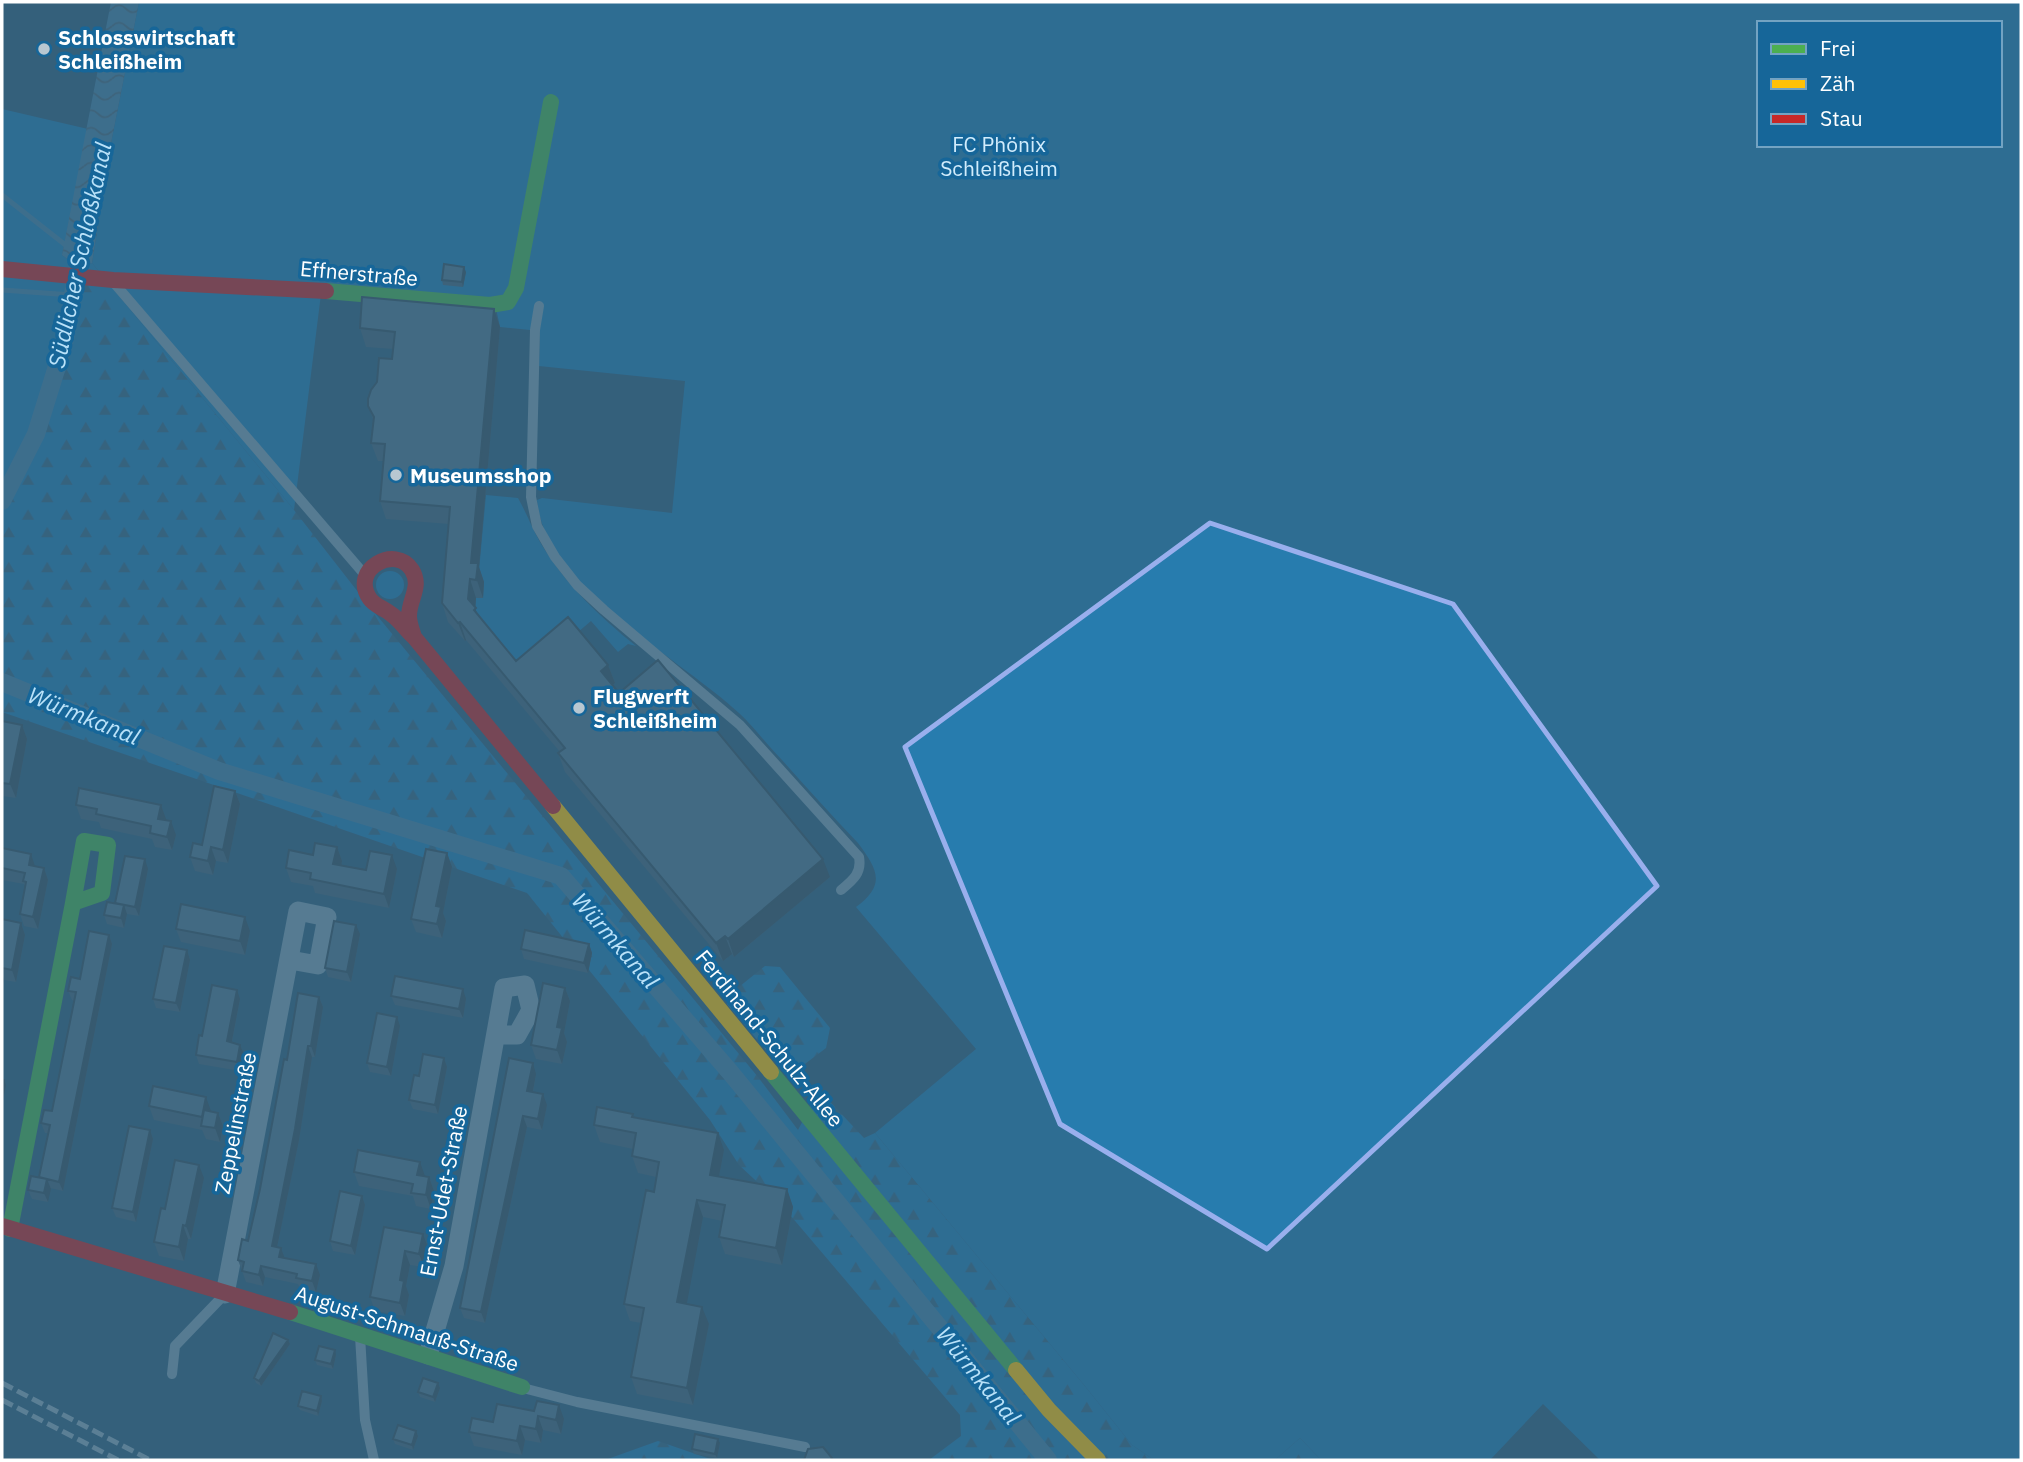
<svg xmlns="http://www.w3.org/2000/svg" width="2023" height="1462" viewBox="0 0 2023 1462" font-family="'IBM Plex Sans',sans-serif">
<style>
.green{fill:#277cae;fill-rule:evenodd}
.forest{fill:url(#forest-firs)}
.water{fill:url(#water-waves)}
.lines{fill:none;stroke-linecap:round;stroke-linejoin:round}
.stream{stroke:#487fa1;stroke-width:5}
.canal{stroke:#487fa1;stroke-width:18}
.lane{stroke:#7e9cad;stroke-width:10}
.street{stroke:#7e9cad;stroke-width:19}
.fast{stroke:#4caf50;stroke-width:16}
.slow{stroke:#ffc107;stroke-width:16}
.jam{stroke:#c62828;stroke-width:16}
.rail{stroke:#8ba4b4;stroke-width:5;stroke-dasharray:12 5;stroke-linecap:butt}
.wall{fill:#476578}
.shaded-wall{fill:#3a5362}
.building{fill:#53768c;stroke:#3a5362;stroke-width:2}
.marked{fill:none;stroke:#99afed;stroke-width:5;stroke-linejoin:round}
.poi-dot{fill:#b8c7d1;stroke:#166699;stroke-width:2.5}
.labels{text-anchor:middle;dominant-baseline:central;stroke-width:7;stroke-linejoin:round;paint-order:stroke}
.poi-label{font-size:21px;font-weight:bold;fill:#fff;stroke:#166699;text-anchor:start}
.park-label{font-size:21px;fill:#d1ecfc;stroke:#166699}
.street-label{font-size:21px;fill:#fff;stroke:#166699}
.water-label{font-size:23px;font-style:italic;fill:#bae2f9;stroke:#166699}
</style>
<defs>
<pattern id="forest-firs" width="22" height="20" patternUnits="userSpaceOnUse" patternTransform="scale(1.75)"><rect width="22" height="20" fill="#277cae"/><path d="M5 1l3.5 6h-7zM16 11l3.5 6h-7z" fill="#386682"/></pattern>
<pattern id="water-waves" width="16" height="10" patternUnits="userSpaceOnUse" patternTransform="scale(1.75)"><rect width="16" height="10" fill="#487fa1"/><path d="M0 5q4-4 8 0t8 0" fill="none" stroke="#4a687b"/></pattern>
</defs>
<rect width="100%" height="100%" fill="#34607b"/>
<path class="green" d="M 139,2 L 2021,2 L 2021,1460 L 1600,1460 L 1543,1404 L 1490,1460 L 1321,1460 L 1300,1438 L 1275,1460 L 1154,1460 L 1132,1445 L 1084,1385 L 875,1133 L 976,1049 L 856,907 C 887,884 877,869 858,843 C 832,816 807,788 782,760 C 767,745 754,727 739,713 C 680,658 544,587 537,500 L 542,498 L 672,513 L 685,381 L 539,366 L 540,331 L 500,327 L 494,299 L 322,286 L 294,510 L 92,263 L 112,138 ZM 1759,23 L 2000,23 L 2000,145 L 1759,145 Z
M 2,109 L 88,129 L 62,255 L 78,267 L 64,344 L 36,434 L 2,501 Z
M 486,495 L 518,498 C 526,512 532,528 540,542 C 565,584 599,616 636,646 L 628,644 L 618,652 L 591,621 L 523,679 L 475,618 L 476,598 L 483,598 L 478,581 Z
M376 585a14 14 0 1 1 28 0a14 14 0 1 1-28 0Z"/>
<path class="forest" d="M 92,263 L 294,510 L 365,601 L 758,1077 L 798,1130 L 819,1090 L 864,1138 L 875,1133 L 1084,1385 L 1132,1445 L 1154,1460 L 929,1460 L 961,1436 L 960,1415 L 779,1202 L 739,1165 L 710,1120 L 527,893 L 2,712 L 2,501 L 37,434 L 64,344 L 78,267 Z
M 765,966 L 780,967 L 830,1028 L 826,1048 L 793,1073 L 782,1069 L 727,1004 L 729,995 Z
M 1300,1438 L 1321,1460 L 1275,1460 Z
M 658,1441 L 713,1460 L 605,1460 Z"/>
<path class="water" d="M 111,2 L 139,2 L 112,138 L 92,263 L 78,267 L 62,255 Z"/>
<g class="lines">
<path class="stream" d="M 2,195 L 68,247
M 2,290 L 72,295"/>
<path class="canal" d="M 2,501 L 36,434 L 64,344 L 78,266
M 2,682 L 219,771 L 561,876 L 730,1072 L 1048,1460"/>
<path class="lane" d="M 115,284 L 365,575
M 539,306 L 535,330 L 531,497 L 537,526 L 555,557 L 577,585 L 604,610 L 740,725 L 859,857 C 862,873 853,880 841,890
M 360,1336 L 365,1420 L 374,1460
M 172,1374 L 175,1346 L 223,1296
M 523,1388 L 577,1402 L 805,1447"/>
<path class="street" d="M 225,1294 L 298,911 L 327,917 L 318,965 L 290,960
M 428,1355 L 454,1266 L 504,988 L 525,985 L 531,1010 L 517,1035 L 496,1035"/>
<path class="fast" d="M 326,291 L 490,305 L 508,302 L 516,288 L 551,102
M 771,1072 L 1016,1370
M 10,1229 L 73,903 L 102,893 L 108,845 L 84,841 L 73,903
M 290,1312 L 522,1387"/>
<path class="slow" d="M 553,806 L 771,1072
M 1016,1370 L 1049,1410 L 1098,1460"/>
<path class="jam" d="M 2,269 L 113,280 L 326,291
M 414,637 C 412,630 409,623 409,616 C 409,599 422,587 412,570 C 396,544 349,569 370,599 C 375,606 384,608 391,614 C 400,620 406,630 414,637 L 553,806
M 2,1226 L 290,1312"/>
<path class="rail" d="M 2,1383 L 150,1460
M 2,1400 L 118,1460"/>
</g>
<path class="wall" d="M 466,272 L 463,287 L 443,285 L 442,280 Z
M 494,309 L 500,327 L 479,567 L 484,582 L 483,598 L 476,598 L 475,608 L 478,616 L 516,661 L 608,665 L 615,683 L 613,685 L 619,693 L 830,877 L 734,957 L 732,954 L 723,961 L 565,772 L 558,753 L 560,752 L 466,640 L 465,641 L 448,622 L 442,603 L 449,524 L 386,519 L 380,501 L 383,461 L 378,461 L 371,443 L 373,419 L 368,406 L 392,359 L 393,349 L 366,347 L 360,328 Z
M 2,721 L 22,725 L 27,739 L 16,798 L 2,796 L 2,799 Z
M 235,791 L 240,804 L 228,863 L 216,861 L 213,875 L 195,871 L 190,857 L 202,845 Z
M 76,805 L 161,805 L 166,820 L 176,835 L 172,850 L 155,847 L 152,839 L 101,828 L 99,822 L 81,819 Z
M 337,847 L 342,861 L 341,865 L 366,870 L 397,869 L 389,908 L 315,893 L 313,886 L 291,882 L 286,868 L 313,855 Z
M 2,848 L 35,866 L 44,868 L 48,880 L 38,929 L 24,926 L 20,914 L 25,886 L 24,884 L 2,880 Z
M 447,853 L 452,867 L 443,913 L 446,921 L 442,938 L 416,932 L 411,919 Z
M 148,869 L 139,916 L 127,914 L 124,928 L 107,924 L 104,915 Z
M 2,919 L 21,923 L 25,935 L 16,982 L 4,980 L 2,992 Z
M 176,929 L 250,931 L 245,955 L 181,942 Z
M 360,934 L 351,982 L 328,977 L 325,968 Z
M 109,935 L 112,944 L 63,1191 L 50,1188 L 48,1202 L 32,1199 L 28,1190 L 39,1178 L 48,1133 L 45,1133 L 41,1123 L 52,1111 L 74,1001 L 72,1000 L 68,991 L 80,979 Z
M 589,944 L 592,953 L 588,973 L 524,959 L 521,949 Z
M 187,950 L 190,960 L 180,1012 L 156,1008 L 153,999 Z
M 565,988 L 570,1001 L 564,1033 L 567,1042 L 562,1064 L 536,1059 L 531,1045 Z
M 391,996 L 466,999 L 463,1018 L 395,1005 Z
M 319,997 L 323,1007 L 315,1057 L 312,1057 L 299,1140 L 277,1247 L 281,1248 L 284,1258 L 320,1275 L 316,1292 L 300,1289 L 298,1284 L 265,1277 L 263,1286 L 246,1282 L 238,1260 L 248,1241 L 287,1060 Z
M 240,999 L 232,1042 L 240,1045 L 244,1054 L 240,1071 L 199,1064 L 196,1055 L 202,1036 Z
M 400,1026 L 391,1076 L 370,1072 L 367,1063 Z
M 444,1058 L 447,1067 L 438,1114 L 413,1109 L 409,1100 L 419,1076 Z
M 536,1074 L 533,1092 L 547,1105 L 542,1130 L 527,1127 L 485,1323 L 464,1318 L 460,1308 Z
M 149,1106 L 211,1111 L 218,1113 L 223,1126 L 220,1142 L 206,1139 L 202,1130 L 154,1120 Z
M 634,1117 L 724,1150 L 719,1176 L 787,1189 L 793,1207 L 782,1265 L 725,1254 L 719,1237 L 722,1221 L 703,1217 L 686,1304 L 709,1324 L 693,1405 L 637,1394 L 631,1377 L 641,1323 L 630,1321 L 624,1304 L 654,1192 L 656,1177 L 638,1173 L 632,1156 L 633,1149 L 600,1142 L 594,1125 Z
M 150,1130 L 153,1139 L 136,1222 L 116,1217 L 112,1208 Z
M 354,1172 L 429,1177 L 434,1191 L 431,1209 L 416,1206 L 413,1196 L 359,1186 Z
M 204,1178 L 191,1239 L 188,1239 L 184,1261 L 159,1256 L 154,1242 L 165,1209 Z
M 362,1196 L 365,1205 L 355,1255 L 333,1251 L 330,1241 Z
M 384,1227 L 428,1248 L 424,1267 L 410,1265 L 406,1286 L 409,1295 L 405,1316 L 375,1311 L 370,1297 Z
M 288,1340 L 290,1344 L 261,1386 L 256,1383 L 254,1378 Z
M 336,1355 L 333,1369 L 317,1365 L 315,1360 Z
M 438,1383 L 440,1388 L 435,1402 L 420,1397 L 418,1392 Z
M 321,1396 L 322,1401 L 318,1416 L 300,1410 L 298,1406 Z
M 497,1404 L 564,1419 L 561,1434 L 543,1430 L 541,1443 L 525,1440 L 522,1455 L 474,1446 L 469,1432 L 493,1422 Z
M 416,1431 L 418,1436 L 413,1450 L 395,1444 L 393,1439 Z
M 720,1443 L 717,1458 L 694,1454 L 692,1449 Z"/>
<path class="shaded-wall" d="M 464,267 L 466,272 L 463,287 L 462,282 Z
M 494,309 L 500,327 L 479,567 L 484,582 L 483,598 L 471,563 Z
M 470,579 L 476,598 L 475,608 L 482,626 L 468,599 Z
M 460,622 L 466,640 L 465,641 L 458,623 Z
M 608,665 L 615,683 L 608,689 L 601,671 Z
M 22,725 L 27,739 L 16,798 L 10,784 Z
M 235,791 L 240,804 L 228,863 L 223,850 Z
M 161,805 L 166,819 L 163,833 L 158,819 Z
M 171,821 L 176,835 L 172,850 L 167,837 Z
M 211,847 L 216,861 L 213,875 L 208,861 Z
M 337,847 L 342,861 L 339,878 L 333,864 Z
M 447,853 L 452,867 L 443,913 L 446,921 L 442,938 L 437,924 L 436,906 Z
M 31,854 L 35,866 L 33,877 L 29,865 Z
M 392,855 L 397,869 L 389,908 L 384,894 Z
M 145,859 L 148,869 L 139,916 L 135,907 Z
M 823,859 L 830,877 L 734,957 L 728,939 Z
M 44,868 L 48,880 L 38,929 L 33,917 Z
M 124,905 L 127,914 L 124,928 L 121,918 Z
M 245,917 L 250,931 L 245,955 L 240,941 Z
M 21,923 L 25,935 L 16,982 L 12,970 Z
M 356,925 L 360,934 L 351,982 L 347,972 Z
M 109,935 L 112,944 L 63,1191 L 59,1182 Z
M 725,936 L 732,954 L 723,961 L 716,943 Z
M 589,944 L 592,953 L 588,973 L 584,963 Z
M 187,950 L 190,960 L 180,1012 L 176,1003 Z
M 2,973 L 4,980 L 2,992 Z
M 565,988 L 570,1001 L 564,1033 L 567,1042 L 562,1064 L 557,1050 L 557,1027 Z
M 463,989 L 466,999 L 463,1018 L 459,1009 Z
M 237,990 L 240,999 L 230,1051 L 227,1041 Z
M 319,997 L 323,1007 L 315,1057 L 311,1046 Z
M 397,1017 L 400,1026 L 391,1076 L 387,1067 Z
M 240,1045 L 244,1054 L 240,1071 L 237,1062 Z
M 308,1046 L 312,1057 L 299,1140 L 275,1257 L 272,1246 Z
M 444,1058 L 447,1067 L 438,1114 L 435,1105 Z
M 533,1063 L 536,1074 L 531,1102 L 527,1091 Z
M 4,1080 L 6,1085 L 2,1106 L 2,1093 Z
M 543,1094 L 547,1105 L 542,1130 L 538,1119 Z
M 206,1097 L 211,1111 L 202,1117 Z
M 218,1113 L 223,1126 L 220,1142 L 215,1128 Z
M 523,1116 L 527,1127 L 485,1323 L 481,1312 Z
M 150,1130 L 153,1139 L 136,1222 L 133,1212 Z
M 718,1133 L 724,1150 L 716,1192 L 710,1175 Z
M 420,1162 L 425,1176 L 417,1175 Z
M 199,1165 L 204,1178 L 191,1239 L 186,1226 Z
M 429,1177 L 434,1191 L 431,1209 L 426,1195 Z
M 47,1179 L 51,1189 L 48,1202 L 44,1193 Z
M 787,1189 L 793,1207 L 782,1265 L 776,1248 Z
M 362,1196 L 365,1205 L 355,1255 L 351,1246 Z
M 697,1200 L 703,1217 L 684,1319 L 677,1302 Z
M 183,1225 L 188,1239 L 184,1261 L 179,1247 Z
M 423,1234 L 428,1248 L 424,1267 L 419,1254 Z
M 281,1248 L 285,1259 L 279,1257 Z
M 405,1251 L 410,1265 L 406,1286 L 409,1295 L 405,1316 L 400,1303 L 400,1280 Z
M 316,1264 L 320,1275 L 316,1292 L 312,1281 Z
M 261,1266 L 265,1277 L 263,1286 L 259,1275 Z
M 702,1307 L 709,1324 L 693,1405 L 687,1388 Z
M 288,1340 L 290,1344 L 261,1386 L 259,1381 Z
M 335,1350 L 336,1355 L 333,1369 L 331,1364 Z
M 438,1383 L 440,1388 L 435,1402 L 433,1397 Z
M 321,1396 L 322,1401 L 318,1416 L 317,1411 Z
M 559,1405 L 564,1419 L 561,1434 L 556,1420 Z
M 538,1416 L 543,1430 L 541,1443 L 536,1429 Z
M 520,1426 L 525,1440 L 522,1455 L 517,1441 Z
M 416,1431 L 418,1436 L 413,1450 L 412,1445 Z
M 718,1439 L 720,1443 L 717,1458 L 715,1454 Z"/>
<path class="building" d="M 444,264 L 464,267 L 462,282 L 442,280 Z
M 362,297 L 494,309 L 471,563 L 478,563 L 476,580 L 470,579 L 468,599 L 476,608 L 474,610 L 516,661 L 568,617 L 608,665 L 601,671 L 619,693 L 658,660 L 823,859 L 728,939 L 725,936 L 716,943 L 558,753 L 565,748 L 460,622 L 458,623 L 442,603 L 450,507 L 380,501 L 385,444 L 371,443 L 374,417 L 368,406 L 368,399 L 371,390 L 377,382 L 379,358 L 392,359 L 395,332 L 360,328 Z
M 2,721 L 22,725 L 10,784 L 2,783 Z
M 214,786 L 235,791 L 223,850 L 211,847 L 208,861 L 190,857 L 193,843 L 202,845 Z
M 79,788 L 161,805 L 158,819 L 171,821 L 167,837 L 150,833 L 151,826 L 96,814 L 97,809 L 76,805 Z
M 315,843 L 337,847 L 333,864 L 366,870 L 370,851 L 392,855 L 384,894 L 310,879 L 311,873 L 286,868 L 289,850 L 313,855 Z
M 2,848 L 31,854 L 29,865 L 44,868 L 33,917 L 20,914 L 26,882 L 23,881 L 25,873 L 2,868 Z
M 426,849 L 447,853 L 436,906 L 441,907 L 437,924 L 411,919 Z
M 125,856 L 145,859 L 135,907 L 115,903 Z
M 107,902 L 124,905 L 121,918 L 104,915 Z
M 181,904 L 245,917 L 240,941 L 176,929 Z
M 2,919 L 21,923 L 12,970 L 2,968 Z
M 334,921 L 356,925 L 347,972 L 325,968 Z
M 525,930 L 589,944 L 584,963 L 521,949 Z
M 89,931 L 109,935 L 59,1182 L 39,1177 L 50,1125 L 41,1123 L 44,1110 L 52,1111 L 76,992 L 68,991 L 71,977 L 80,979 Z
M 164,946 L 187,950 L 176,1003 L 153,999 Z
M 395,976 L 463,989 L 459,1009 L 391,996 Z
M 543,983 L 565,988 L 557,1027 L 562,1028 L 557,1050 L 531,1045 Z
M 212,985 L 237,990 L 227,1041 L 240,1045 L 237,1062 L 196,1055 L 199,1035 L 202,1036 Z
M 298,993 L 319,997 L 311,1046 L 308,1046 L 295,1129 L 272,1246 L 281,1248 L 279,1257 L 316,1264 L 312,1281 L 296,1278 L 297,1274 L 261,1266 L 259,1275 L 242,1271 L 244,1262 L 238,1260 L 242,1239 L 248,1241 L 260,1189 L 284,1059 L 287,1060 Z
M 377,1013 L 397,1017 L 387,1067 L 367,1063 Z
M 423,1054 L 444,1058 L 435,1105 L 409,1100 L 414,1075 L 419,1076 Z
M 509,1058 L 533,1063 L 527,1091 L 543,1094 L 538,1119 L 523,1116 L 481,1312 L 460,1308 Z
M 2,1080 L 4,1080 L 2,1093 Z
M 153,1086 L 206,1097 L 202,1117 L 149,1106 Z
M 597,1107 L 633,1114 L 632,1117 L 718,1133 L 710,1175 L 787,1189 L 776,1248 L 719,1237 L 725,1205 L 697,1200 L 677,1302 L 702,1307 L 687,1388 L 631,1377 L 644,1308 L 624,1304 L 646,1190 L 654,1192 L 659,1162 L 632,1156 L 636,1133 L 594,1125 Z
M 204,1110 L 218,1113 L 215,1128 L 201,1126 Z
M 129,1126 L 150,1130 L 133,1212 L 112,1208 Z
M 358,1150 L 420,1162 L 417,1175 L 429,1177 L 426,1195 L 411,1193 L 413,1184 L 354,1172 Z
M 175,1160 L 199,1165 L 186,1226 L 183,1225 L 179,1247 L 154,1242 L 161,1208 L 165,1209 Z
M 31,1176 L 47,1179 L 44,1193 L 28,1190 Z
M 340,1191 L 362,1196 L 351,1246 L 330,1241 Z
M 384,1227 L 423,1234 L 419,1254 L 405,1251 L 400,1280 L 404,1281 L 400,1303 L 370,1297 Z
M 273,1333 L 288,1340 L 259,1381 L 254,1378 Z
M 319,1346 L 335,1350 L 331,1364 L 315,1360 Z
M 423,1378 L 438,1383 L 433,1397 L 418,1392 Z
M 302,1391 L 321,1396 L 317,1411 L 298,1406 Z
M 537,1401 L 559,1405 L 556,1420 L 538,1416 L 536,1429 L 520,1426 L 517,1441 L 469,1432 L 472,1418 L 493,1422 L 497,1404 L 534,1411 Z
M 398,1425 L 416,1431 L 412,1445 L 393,1439 Z
M 695,1434 L 718,1439 L 715,1454 L 692,1449 Z
M 823,1447 L 832,1458 L 831,1460 L 804,1460 L 808,1449 Z"/>
<path d="M0 0H2023V1462H0ZM 1210,523 L 1453,604 L 1657,886 L 1267,1249 L 1060,1124 L 905,747 Z" fill="#34607b" fill-opacity=".55" fill-rule="evenodd"/>
<path class="marked" d="M 1210,523 L 1453,604 L 1657,886 L 1267,1249 L 1060,1124 L 905,747 Z"/>
<g class="poi-dot">
<circle cx="44" cy="49" r="7"/>
<circle cx="396" cy="475" r="7"/>
<circle cx="579" cy="708" r="7"/>
</g>
<g class="labels">
<g class="poi-label">
<text x="58" y="37">Schlosswirtschaft<tspan x="58" dy="24">Schleißheim</tspan></text>
<text x="410" y="475">Museumsshop</text>
<text x="593" y="696">Flugwerft<tspan x="593" dy="24">Schleißheim</tspan></text>
</g>
<g class="park-label">
<text x="999" y="144">FC Phönix<tspan x="999" dy="24">Schleißheim</tspan></text>
</g>
<g class="street-label">
<text transform="translate(359 273) rotate(5)">Effnerstraße</text>
<text transform="translate(770 1038) rotate(51)">Ferdinand-Schulz-Allee</text>
<text transform="translate(235 1123) rotate(-79)">Zeppelinstraße</text>
<text transform="translate(443 1191) rotate(-79)">Ernst-Udet-Straße</text>
<text transform="translate(407 1328) rotate(18)">August-Schmauß-Straße</text>
</g>
<g class="water-label">
<text transform="translate(79 255) rotate(-78)">Südlicher Schloßkanal</text>
<text transform="translate(84 715) rotate(22)">Würmkanal</text>
<text transform="translate(616 940) rotate(49)">Würmkanal</text>
<text transform="translate(979 1375) rotate(51)">Würmkanal</text>
</g>
</g>
<rect width="2023" height="1462" fill="none" stroke="#ffffff" stroke-width="7"/>
<rect x="1757" y="21" width="245" height="126" fill="#166699" stroke="#73a3c2" stroke-width="2"/>
<rect x="1771" y="44" width="35" height="10" fill="#4caf50" stroke="#73a3c2" stroke-width="2"/>
<text x="1820" y="56" font-size="21" fill="#ffffff">Frei</text>
<rect x="1771" y="79" width="35" height="10" fill="#ffc107" stroke="#73a3c2" stroke-width="2"/>
<text x="1820" y="91" font-size="21" fill="#ffffff">Zäh</text>
<rect x="1771" y="114" width="35" height="10" fill="#c62828" stroke="#73a3c2" stroke-width="2"/>
<text x="1820" y="126" font-size="21" fill="#ffffff">Stau</text>
</svg>
